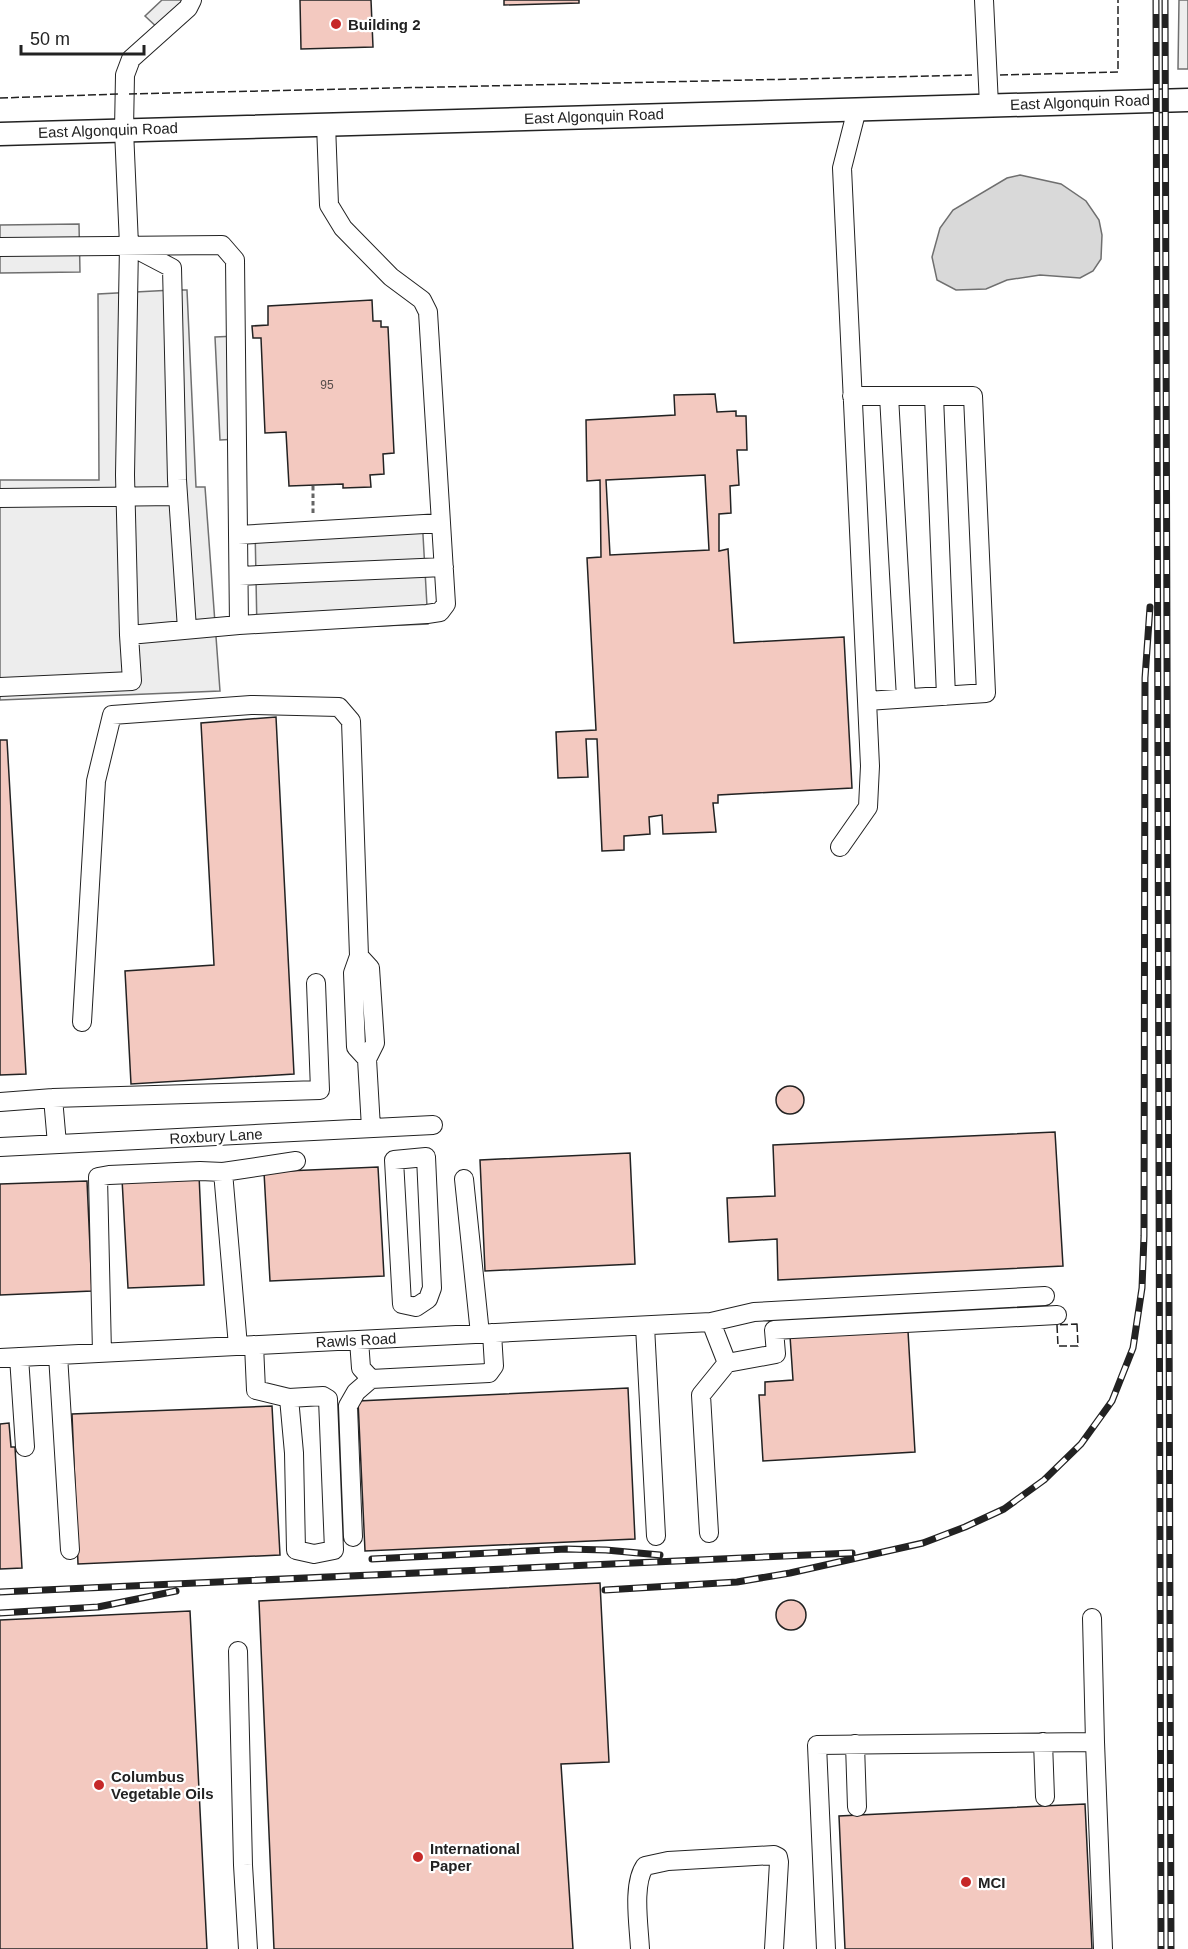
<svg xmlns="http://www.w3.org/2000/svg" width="1188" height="1949" viewBox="0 0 1188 1949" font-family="Helvetica,sans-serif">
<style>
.green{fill:#eee;stroke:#6f6f6f;stroke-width:1.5}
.parking{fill:#ededed;stroke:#6f6f6f;stroke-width:1.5}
.water{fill:#d9d9d9;stroke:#6f6f6f;stroke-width:1.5}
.building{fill:#f3c9c0;stroke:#222;stroke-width:1.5;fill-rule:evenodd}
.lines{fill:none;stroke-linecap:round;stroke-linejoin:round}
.minor-casing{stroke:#222;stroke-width:20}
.major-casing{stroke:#222;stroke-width:25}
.path{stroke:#646464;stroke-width:3;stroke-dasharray:4.5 3;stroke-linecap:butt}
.minor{stroke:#fff;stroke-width:18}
.major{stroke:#fff;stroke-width:22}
.rail-casing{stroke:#222;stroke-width:7}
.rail{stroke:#fff;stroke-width:4.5;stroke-dasharray:14;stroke-linecap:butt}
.fence{stroke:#222;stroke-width:1.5;stroke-dasharray:8 3;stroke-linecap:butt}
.poi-dot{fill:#c62828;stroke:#fff;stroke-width:2}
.labels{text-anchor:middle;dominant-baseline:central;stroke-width:4.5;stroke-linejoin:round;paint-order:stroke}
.number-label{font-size:12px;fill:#564c4a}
.poi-label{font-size:15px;font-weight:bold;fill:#222;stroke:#fff;text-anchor:start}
.street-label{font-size:15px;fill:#222;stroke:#fff}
</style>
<rect width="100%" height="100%" fill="#fff"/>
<path class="green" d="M 1179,0 L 1188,0 L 1188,69 L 1178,69 Z"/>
<path class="parking" d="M 162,0 L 192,0 L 161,31 L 145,16 Z
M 79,224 L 80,272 L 0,273 L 0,225 Z
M 173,290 L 187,290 L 196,487 L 205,487 L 220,691 L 0,700 L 0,480 L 99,480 L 98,294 Z
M 237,336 L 238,439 L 220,440 L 215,337 Z
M 422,517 L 428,624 L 257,631 L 255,526 Z"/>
<path class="water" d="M 1020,175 L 1061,184 L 1086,201 L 1099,220 L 1102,235 L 1101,259 L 1093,271 L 1080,278 L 1040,275 L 1007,280 L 986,289 L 956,290 L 937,280 L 932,257 L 940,228 L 953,210 L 1007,178 Z"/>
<path class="building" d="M 300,0 L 371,0 L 373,47 L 301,49 Z
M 504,0 L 579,0 L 579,3 L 504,5 Z
M 372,300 L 373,321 L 381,321 L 381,327 L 388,327 L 394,453 L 383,454 L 384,474 L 370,475 L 371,487 L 343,488 L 343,484 L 289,486 L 286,432 L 265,433 L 261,338 L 253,338 L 252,326 L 268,325 L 268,306 Z
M 715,394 L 717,412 L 736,411 L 736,416 L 746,416 L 747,450 L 737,450 L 739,485 L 730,486 L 731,513 L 719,514 L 719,551 L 728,549 L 734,643 L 844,637 L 852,788 L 718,795 L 718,803 L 713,803 L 716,832 L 663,834 L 662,815 L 649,817 L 650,834 L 624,836 L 624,850 L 602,851 L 597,739 L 586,739 L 588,777 L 558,778 L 556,732 L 596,730 L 587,558 L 601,557 L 600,480 L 587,481 L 586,420 L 675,415 L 674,395 ZM 705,475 L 709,550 L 610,555 L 606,480 Z
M 276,717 L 294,1074 L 131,1084 L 125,971 L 214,965 L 201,723 Z
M 0,740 L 7,740 L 26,1074 L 0,1075 Z
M776 1100a14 14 0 1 1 28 0a14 14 0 1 1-28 0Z
M 1055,1132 L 1063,1266 L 778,1280 L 777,1239 L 729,1242 L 727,1198 L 775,1196 L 773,1145 Z
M 630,1153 L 635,1264 L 485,1271 L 480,1160 Z
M 378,1167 L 384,1276 L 270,1281 L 264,1172 Z
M 199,1175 L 204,1285 L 128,1288 L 122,1179 Z
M 87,1181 L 92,1291 L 0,1295 L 0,1184 Z
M 908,1331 L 915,1452 L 763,1461 L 759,1395 L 765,1395 L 765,1382 L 793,1380 L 790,1336 Z
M 628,1388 L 635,1539 L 365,1551 L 358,1401 Z
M 272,1406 L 280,1555 L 78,1564 L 72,1414 Z
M 9,1423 L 11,1447 L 15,1447 L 22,1568 L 0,1569 L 0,1424 Z
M 600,1583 L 609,1762 L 561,1764 L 573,1949 L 274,1949 L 259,1601 Z
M776 1615a15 15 0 1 1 30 0a15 15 0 1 1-30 0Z
M 190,1611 L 207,1949 L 0,1949 L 0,1620 Z
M 1085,1804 L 1092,1949 L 845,1949 L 839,1816 Z"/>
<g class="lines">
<g class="minor-casing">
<path id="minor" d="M 984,0 L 989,105
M 130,246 L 172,268 L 177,480 L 187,629
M 0,247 L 222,245 L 235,260 L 239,625 L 129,635 L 132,681 L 0,687
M 852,396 L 973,396 L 986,693 L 867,701 L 842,168 L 857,109
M 889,396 L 906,698
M 934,396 L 946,696
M 0,498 L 178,496
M 238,535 L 441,523
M 239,576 L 444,567
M 239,625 L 427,614 L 440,612 L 446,604 L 428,312 L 422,300 L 391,277 L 343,228 L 329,205 L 326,124
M 129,635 L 125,475 L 129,245 L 124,130 L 125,75 L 131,59 L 188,8 L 192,0
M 840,847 L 868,807 L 870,766 L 867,701
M 359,956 L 370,968 L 375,1043 L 367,1059 L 371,1128
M 82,1022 L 96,781 L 112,715 L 251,705 L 339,707 L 351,721 L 359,956 L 353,973 L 356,1047 L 367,1059
M 0,1102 L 53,1098
M 57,1144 L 53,1098 L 320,1090 L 316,983
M 0,1147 L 433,1125
M 426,1157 L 432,1288 L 428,1299 L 416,1307 L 402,1304 L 394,1160 Z
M 223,1172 L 296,1161
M 464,1179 L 480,1334
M 645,1326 L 656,1536
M 359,1340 L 361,1368 L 371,1379
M 254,1345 L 256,1390 L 289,1398 L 323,1396 L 328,1399 L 334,1550 L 314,1554 L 296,1550 L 294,1453 L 289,1398
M 102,1353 L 98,1177 L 109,1175 L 200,1171 L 223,1172 L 238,1346
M 58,1355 L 70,1550
M 19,1357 L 25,1447
M 0,1358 L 711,1322 L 754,1312 L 1045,1296
M 727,1363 L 776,1354 L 774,1330 L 1057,1315
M 709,1533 L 701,1395 L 727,1363 L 711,1322
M 353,1537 L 348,1406 L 356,1392 L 371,1379 L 489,1373 L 494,1366 L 492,1333
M 1092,1618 L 1095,1742
M 238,1651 L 243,1865 L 248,1949
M 1043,1742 L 1045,1797
M 855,1744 L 857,1807
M 640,1949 C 639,1926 632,1884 645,1866 L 668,1861 L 774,1855 L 778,1857 L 779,1862 L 774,1949
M 826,1949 L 817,1745 L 1095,1742 L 1103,1949"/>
</g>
<g class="major-casing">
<path id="major" d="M 0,134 L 1188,100"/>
</g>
<path class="path" d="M 313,513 L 313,485"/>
<use href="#minor" class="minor"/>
<use href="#major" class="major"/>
<g class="rail-casing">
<path id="rail" d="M 1156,0 L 1161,1949
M 1165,0 L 1171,1949
M 372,1559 L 566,1549 L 606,1550 L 660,1555
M 605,1590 L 737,1582 L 790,1573 L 923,1543 L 965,1527 L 1004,1509 L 1044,1480 L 1081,1444 L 1112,1401 L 1133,1348 L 1142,1288 L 1144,1236 L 1145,678 L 1150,607
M 0,1592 L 852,1553
M 0,1613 L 98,1607 L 176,1591"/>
</g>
<use href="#rail" class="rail"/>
<path class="fence" d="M 1000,75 L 1118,72 L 1118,0
M 129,94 L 972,75
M 0,98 L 120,94
M 1077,1324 L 1078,1346 L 1058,1346 L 1057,1325 Z"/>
</g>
<g class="poi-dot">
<circle cx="336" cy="24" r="6"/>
<circle cx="99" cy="1785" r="6"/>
<circle cx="418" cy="1857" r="6"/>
<circle cx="966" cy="1882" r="6"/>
</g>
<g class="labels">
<g class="number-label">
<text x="327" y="385">95</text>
</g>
<g class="poi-label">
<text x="348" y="24">Building 2</text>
<text x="111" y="1776">Columbus<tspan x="111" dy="17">Vegetable Oils</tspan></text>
<text x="430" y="1848">International<tspan x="430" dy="17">Paper</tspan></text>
<text x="978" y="1882">MCI</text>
</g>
<g class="street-label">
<text transform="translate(1080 102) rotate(-2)">East Algonquin Road</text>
<text transform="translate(594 116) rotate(-2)">East Algonquin Road</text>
<text transform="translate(108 130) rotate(-2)">East Algonquin Road</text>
<text transform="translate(216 1136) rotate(-3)">Roxbury Lane</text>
<text transform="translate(356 1340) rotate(-3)">Rawls Road</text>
</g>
</g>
<path d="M21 45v9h123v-9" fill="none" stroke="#222222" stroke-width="3"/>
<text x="30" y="45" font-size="18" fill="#222222" stroke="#ffffff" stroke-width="4.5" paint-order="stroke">50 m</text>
</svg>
